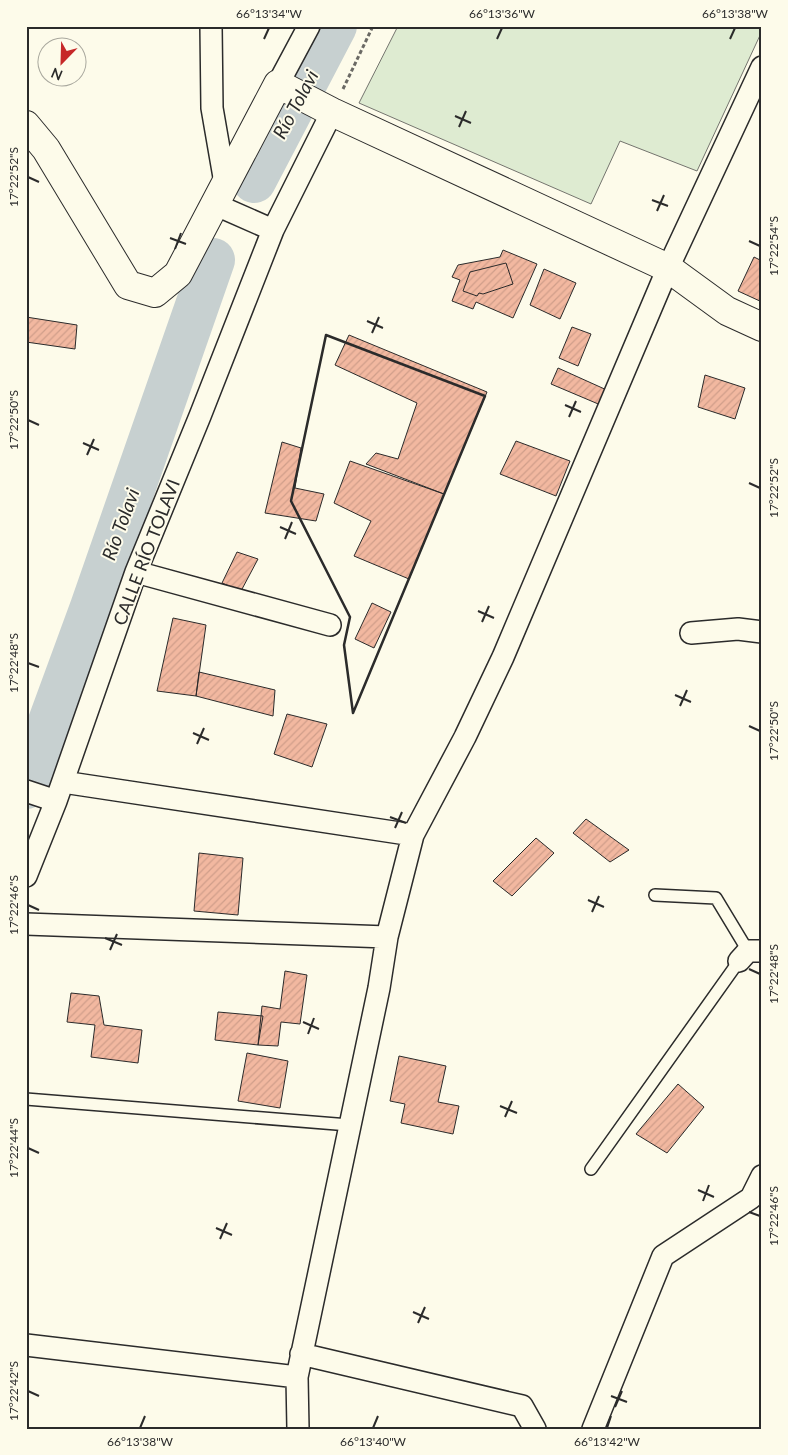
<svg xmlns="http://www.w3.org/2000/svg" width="788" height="1455" viewBox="0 0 788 1455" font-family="Lato,sans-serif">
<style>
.pitch{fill:#deebd1;stroke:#74746e}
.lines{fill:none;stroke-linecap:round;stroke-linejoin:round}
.river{stroke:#c7d0d0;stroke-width:44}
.building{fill:url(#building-hatch);stroke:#2b2b2b}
.service-casing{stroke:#2b2b2b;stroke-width:14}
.minor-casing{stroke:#2b2b2b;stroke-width:24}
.secondary-casing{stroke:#2b2b2b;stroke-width:30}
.path{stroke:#6a6964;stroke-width:3;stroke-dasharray:4 2.5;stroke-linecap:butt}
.service{stroke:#fdfbea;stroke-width:11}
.minor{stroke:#fdfbea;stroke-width:21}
.secondary{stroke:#fdfbea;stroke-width:28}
.wall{stroke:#2b2b2b;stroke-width:2.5}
.ticks{fill:none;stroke:#2b2b2b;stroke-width:2}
.labels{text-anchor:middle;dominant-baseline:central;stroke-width:4;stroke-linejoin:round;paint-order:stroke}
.street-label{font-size:18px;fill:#2b2b2b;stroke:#fdfbea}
.water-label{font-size:19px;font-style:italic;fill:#2b2b2b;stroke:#fdfbea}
.neatline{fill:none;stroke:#2b2b2b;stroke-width:2}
.ticks-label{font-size:12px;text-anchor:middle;fill:#2b2b2b}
</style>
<defs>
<pattern id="building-hatch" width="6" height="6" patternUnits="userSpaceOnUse" patternTransform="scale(1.25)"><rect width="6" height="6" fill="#f2b8a0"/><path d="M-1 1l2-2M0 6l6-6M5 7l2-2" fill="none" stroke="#d09e8a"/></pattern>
</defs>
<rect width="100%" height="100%" fill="#fdfbea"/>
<path class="pitch" d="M 398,26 L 762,26 L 762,31 L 697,171 L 620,141 L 591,204 L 359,103 Z"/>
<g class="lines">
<path class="river" d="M 254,181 L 335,26
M 26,787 L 92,607 L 213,260"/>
</g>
<path class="building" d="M 503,250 L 537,264 L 513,318 L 476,302 L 473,309 L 452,301 L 460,280 L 452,277 L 458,265 L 500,257 Z
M 754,257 L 762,261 L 762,302 L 738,291 Z
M 506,263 L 513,284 L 483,294 L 479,293 L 477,296 L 463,291 L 470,272 Z
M 544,269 L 576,283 L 560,319 L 530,305 Z
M 26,317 L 77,325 L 75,349 L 26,342 Z
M 572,327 L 591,334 L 578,366 L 559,358 Z
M 349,335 L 487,392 L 444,494 L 366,464 L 376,453 L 398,459 L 417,403 L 335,365 Z
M 558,368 L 609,391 L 603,406 L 551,384 Z
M 705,375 L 745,388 L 735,419 L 698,407 Z
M 516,441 L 570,461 L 556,496 L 500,474 Z
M 282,442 L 301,448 L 295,488 L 324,494 L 316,521 L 265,513 Z
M 350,461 L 444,494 L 409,579 L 354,556 L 371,521 L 334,503 Z
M 237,552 L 258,559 L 241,591 L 222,583 Z
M 372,603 L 391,612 L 374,648 L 355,639 Z
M 173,618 L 206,625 L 196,696 L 157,691 Z
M 199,672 L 275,690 L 273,716 L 196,696 Z
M 287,714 L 327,724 L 312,767 L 274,754 Z
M 586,819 L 629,850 L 610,862 L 573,833 Z
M 536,838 L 554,853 L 512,896 L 493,881 Z
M 199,853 L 243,858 L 238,915 L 194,911 Z
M 285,971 L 307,975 L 300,1024 L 281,1022 L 278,1046 L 258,1045 L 262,1006 L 280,1009 Z
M 71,993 L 99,996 L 104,1025 L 142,1030 L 138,1063 L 91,1057 L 95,1025 L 67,1022 Z
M 218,1012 L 263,1016 L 258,1045 L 215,1040 Z
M 247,1053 L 288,1061 L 280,1108 L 238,1101 Z
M 399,1056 L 446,1066 L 438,1102 L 459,1106 L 453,1134 L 401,1123 L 405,1104 L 390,1101 Z
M 678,1084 L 704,1107 L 667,1153 L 636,1134 Z"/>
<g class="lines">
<g class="service-casing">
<path id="service" d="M 655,895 L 716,898 L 748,951
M 26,1099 L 349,1125
M 591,1169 L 739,961"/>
</g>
<g class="minor-casing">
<path id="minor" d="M 211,26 L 212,108 L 225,183
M 278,84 L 309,26
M 214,204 L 273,230
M 136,572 L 330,625
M 691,633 L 738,629 L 762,632
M 63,782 L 413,835
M 26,791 L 56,801
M 26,876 L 56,801 L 136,572 L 200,416 L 273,230 L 332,112
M 26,924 L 387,937
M 739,961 L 748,951 L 762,951
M 26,1345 L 297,1377
M 301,1354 L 522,1406 L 535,1429
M 298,1429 L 297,1377 L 379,988 L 387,937 L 413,835 L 465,737 L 503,657 L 668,268 L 762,67
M 593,1429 L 663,1256 L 751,1198 L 762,1176"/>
</g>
<g class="secondary-casing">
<path id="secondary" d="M 26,125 L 46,149 L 128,285 L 155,293 L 178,274 L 278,84 L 332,112 L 668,268 L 727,311 L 762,327"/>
</g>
<path class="path" d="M 343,89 L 373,26"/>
<use href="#service" class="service"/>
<use href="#minor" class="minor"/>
<use href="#secondary" class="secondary"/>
<path class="wall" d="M 326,335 L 485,396 L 353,713 L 344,645 L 350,617 L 291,501 Z"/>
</g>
<path class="ticks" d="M 264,39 L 269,28M 497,39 L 502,28M 730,39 L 735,28M 455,116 L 471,123M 459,127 L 466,111M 28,177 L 39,182M 652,200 L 668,206M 657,211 L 664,195M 170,238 L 186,244M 749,241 L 760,246M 175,249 L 181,233M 367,321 L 383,328M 372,333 L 379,317M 565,405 L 581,412M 569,417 L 576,401M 28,420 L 39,425M 83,443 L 99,450M 87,455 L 94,439M 749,483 L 760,488M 280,527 L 296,534M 285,539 L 292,522M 478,611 L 494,618M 482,622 L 489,606M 28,663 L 39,667M 675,695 L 691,702M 680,706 L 687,690M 749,726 L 760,731M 193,733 L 209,740M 197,744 L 204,728M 390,817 L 406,823M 395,828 L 402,812M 588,900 L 604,907M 28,905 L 39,910M 592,912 L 599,896M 105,938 L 122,945M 110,950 L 117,934M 749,969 L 760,974M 303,1022 L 319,1029M 308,1034 L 314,1018M 500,1106 L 517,1113M 505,1117 L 512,1101M 28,1148 L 39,1153M 698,1190 L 714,1197M 703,1201 L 709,1185M 749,1212 L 760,1216M 216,1228 L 232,1235M 220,1239 L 227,1223M 413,1312 L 429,1319M 418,1323 L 425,1307M 28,1391 L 39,1396M 611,1396 L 627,1402M 615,1407 L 622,1391M 140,1428 L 145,1416M 373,1428 L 378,1416M 607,1428 L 611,1416"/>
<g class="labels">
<g class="street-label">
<text transform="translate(146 552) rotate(-69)">CALLE RÍO TOLAVI</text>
</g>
<g class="water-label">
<text transform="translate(295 104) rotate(-62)">Río Tolavi</text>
<text transform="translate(120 524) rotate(-70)">Río Tolavi</text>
</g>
</g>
<rect width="788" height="1455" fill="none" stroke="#fdfbea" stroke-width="55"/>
<g transform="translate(62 62) rotate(203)"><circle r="24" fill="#fdfbea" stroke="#a9a89e"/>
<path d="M0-4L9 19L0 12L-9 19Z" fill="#c62828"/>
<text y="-8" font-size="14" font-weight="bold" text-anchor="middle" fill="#2b2b2b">N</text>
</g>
<rect x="28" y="28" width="732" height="1400" class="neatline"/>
<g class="ticks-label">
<text x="269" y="18">66°13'34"W</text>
<text x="502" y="18">66°13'36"W</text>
<text x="735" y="18">66°13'38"W</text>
<text transform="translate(14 177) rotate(-90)" y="4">17°22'52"S</text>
<text transform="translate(774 246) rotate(-90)" y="4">17°22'54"S</text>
<text transform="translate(14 420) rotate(-90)" y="4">17°22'50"S</text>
<text transform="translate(774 488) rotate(-90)" y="4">17°22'52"S</text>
<text transform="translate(14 663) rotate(-90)" y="4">17°22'48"S</text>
<text transform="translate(774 731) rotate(-90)" y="4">17°22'50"S</text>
<text transform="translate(14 905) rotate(-90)" y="4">17°22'46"S</text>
<text transform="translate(774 974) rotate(-90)" y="4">17°22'48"S</text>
<text transform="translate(14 1148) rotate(-90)" y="4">17°22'44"S</text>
<text transform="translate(774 1216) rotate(-90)" y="4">17°22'46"S</text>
<text transform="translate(14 1391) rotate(-90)" y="4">17°22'42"S</text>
<text x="140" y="1446">66°13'38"W</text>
<text x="373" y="1446">66°13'40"W</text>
<text x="607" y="1446">66°13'42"W</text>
</g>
</svg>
